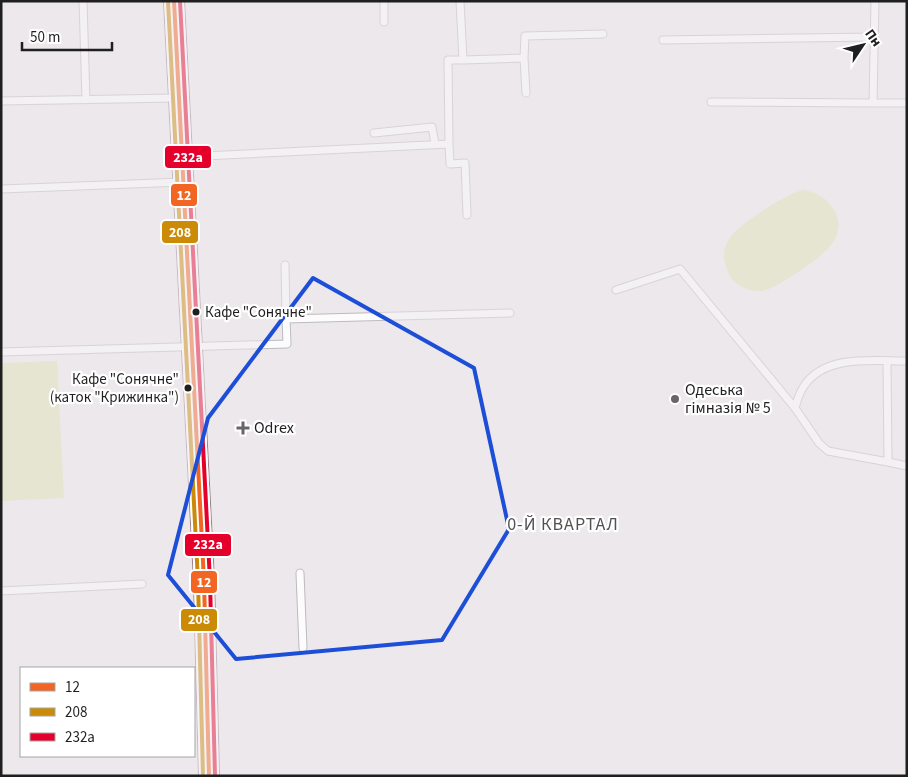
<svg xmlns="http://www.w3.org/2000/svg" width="908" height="777" viewBox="0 0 908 777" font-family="'Source Sans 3',sans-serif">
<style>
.pitch{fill:#dbe3b2}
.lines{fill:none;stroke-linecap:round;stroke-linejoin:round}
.lane-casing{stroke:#bdbbbd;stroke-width:9}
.secondary-casing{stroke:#987f88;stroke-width:22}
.lane{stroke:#fcfcfc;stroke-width:7}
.secondary{stroke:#f4ebef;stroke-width:20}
.bus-1-casing{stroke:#fff;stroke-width:8}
.bus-2-casing{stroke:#fff;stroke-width:8}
.bus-3-casing{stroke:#fff;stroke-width:8}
.bus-1{stroke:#f26522;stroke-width:4}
.bus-2{stroke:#cc8b06;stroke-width:4}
.bus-3{stroke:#e4002b;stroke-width:4}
.marked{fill:none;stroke:#1d4ed8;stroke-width:4;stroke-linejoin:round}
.bus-dot{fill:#1f1f1f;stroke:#fff;stroke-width:2}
.poi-dot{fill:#676567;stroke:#fff;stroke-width:2}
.labels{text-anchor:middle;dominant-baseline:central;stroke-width:4.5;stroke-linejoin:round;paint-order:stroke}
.bus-label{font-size:15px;fill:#1f1f1f;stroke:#fff;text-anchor:start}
.poi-label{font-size:16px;fill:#1f1f1f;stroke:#fff;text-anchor:start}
.neighbourhood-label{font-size:18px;letter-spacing:1px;fill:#525252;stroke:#fff}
.line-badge{stroke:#fff;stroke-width:2}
.badge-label{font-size:14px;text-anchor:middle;font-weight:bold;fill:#fff}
</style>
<rect width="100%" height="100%" fill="#ede8ec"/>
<path class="pitch" d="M 804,190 C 830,194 850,221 831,245 C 824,256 782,284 769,289 C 763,291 757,292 750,290 C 741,288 731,281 728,272 C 723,260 722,250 729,239 C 737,225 788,192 804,190 Z
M 57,361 L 64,498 L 1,501 L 1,363 Z"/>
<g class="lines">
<g class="lane-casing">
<path id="lane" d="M 83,1 L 86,100
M 384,1 L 384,22
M 875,1 L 873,103 L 907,103
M 663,40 L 874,37
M 524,58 L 525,36 L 603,34
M 463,60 L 524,58 L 526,93
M 1,101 L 176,98
M 711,102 L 873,103
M 374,133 L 432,127 L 435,144
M 449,144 L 450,164 L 465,163 L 467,215
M 183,157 L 449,144 L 448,60 L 463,60 L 460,1
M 1,189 L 183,182
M 285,265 L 286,319
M 616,290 L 680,269 L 795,408 L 819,443 L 828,451 L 888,462
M 1,352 L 287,344 L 286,319 L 510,313
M 887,361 L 888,462 L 907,466
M 795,408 C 797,401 799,393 804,386 C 825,354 874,361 907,361
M 300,573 L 303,648
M 1,591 L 142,584"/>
</g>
<g class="secondary-casing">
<path id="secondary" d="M 174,1 L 204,581 L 209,776"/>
</g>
<use href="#lane" class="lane"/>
<use href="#secondary" class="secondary"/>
<g class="bus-1-casing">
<path id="bus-1" d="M 174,1 L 204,581 L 209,776"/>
</g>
<g class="bus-2-casing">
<path id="bus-2" d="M 168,1 L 198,581 L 203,776"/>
</g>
<g class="bus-3-casing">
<path id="bus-3" d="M 180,1 L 210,581 L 215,776"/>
</g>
<use href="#bus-1" class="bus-1"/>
<use href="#bus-2" class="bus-2"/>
<use href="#bus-3" class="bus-3"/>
</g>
<path d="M0 0H908V777H0ZM 313,278 L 474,368 L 509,529 L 442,640 L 236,659 L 168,575 L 208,418 Z" fill="#ede8ec" fill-opacity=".55" fill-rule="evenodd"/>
<path class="marked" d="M 313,278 L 474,368 L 509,529 L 442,640 L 236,659 L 168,575 L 208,418 Z"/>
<g class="bus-dot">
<circle cx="196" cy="312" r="4.5"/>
<circle cx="188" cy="388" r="4.5"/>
</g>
<g class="poi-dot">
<circle cx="675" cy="399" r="5"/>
<path d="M240.5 420.5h5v5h5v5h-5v5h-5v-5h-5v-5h5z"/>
</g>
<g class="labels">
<g class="bus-label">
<text x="205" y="312">Кафе "Сонячне"</text>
<text x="179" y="379" text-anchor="end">Кафе "Сонячне"<tspan x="179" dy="18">(каток "Крижинка")</tspan></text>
</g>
<g class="poi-label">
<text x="685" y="390">Одеська<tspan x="685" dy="18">гімназія № 5</tspan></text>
<text x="254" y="428">Odrex</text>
</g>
<g class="neighbourhood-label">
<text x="563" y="524">0-Й КВАРТАЛ</text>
</g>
</g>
<g class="line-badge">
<rect x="164" y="145" width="48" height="24" rx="5" fill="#e4002b"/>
<rect x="170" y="183" width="28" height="24" rx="5" fill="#f26522"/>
<rect x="161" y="220" width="38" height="24" rx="5" fill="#cc8b06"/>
<rect x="184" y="533" width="48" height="24" rx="5" fill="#e4002b"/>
<rect x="190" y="570" width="28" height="24" rx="5" fill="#f26522"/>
<rect x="180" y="608" width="38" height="24" rx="5" fill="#cc8b06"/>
</g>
<g class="badge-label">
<text x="188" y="162">232а</text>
<text x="184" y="200">12</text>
<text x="180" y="237">208</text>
<text x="208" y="549">232а</text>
<text x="204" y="587">12</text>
<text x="199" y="624">208</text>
</g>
<rect width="908" height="777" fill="none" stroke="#1f1f1f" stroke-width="5"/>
<rect x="20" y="667" width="175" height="90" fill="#ffffff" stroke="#a5a5a5"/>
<rect x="30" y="683" width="25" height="8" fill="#f26522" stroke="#a5a5a5"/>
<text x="65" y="692" font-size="15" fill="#1f1f1f">12</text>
<rect x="30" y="708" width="25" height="8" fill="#cc8b06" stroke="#a5a5a5"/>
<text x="65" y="717" font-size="15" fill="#1f1f1f">208</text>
<rect x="30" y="733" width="25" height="8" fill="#e4002b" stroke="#a5a5a5"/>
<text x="65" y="742" font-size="15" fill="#1f1f1f">232а</text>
<g transform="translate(863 45) rotate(55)" stroke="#ffffff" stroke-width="4" paint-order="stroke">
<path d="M0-4L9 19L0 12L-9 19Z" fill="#1f1f1f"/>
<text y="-8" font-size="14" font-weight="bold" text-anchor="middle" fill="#1f1f1f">Пн</text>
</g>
<path d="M22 42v8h90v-8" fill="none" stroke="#1f1f1f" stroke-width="2.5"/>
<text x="30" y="42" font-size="15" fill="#1f1f1f" stroke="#ffffff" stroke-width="4" paint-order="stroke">50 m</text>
</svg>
